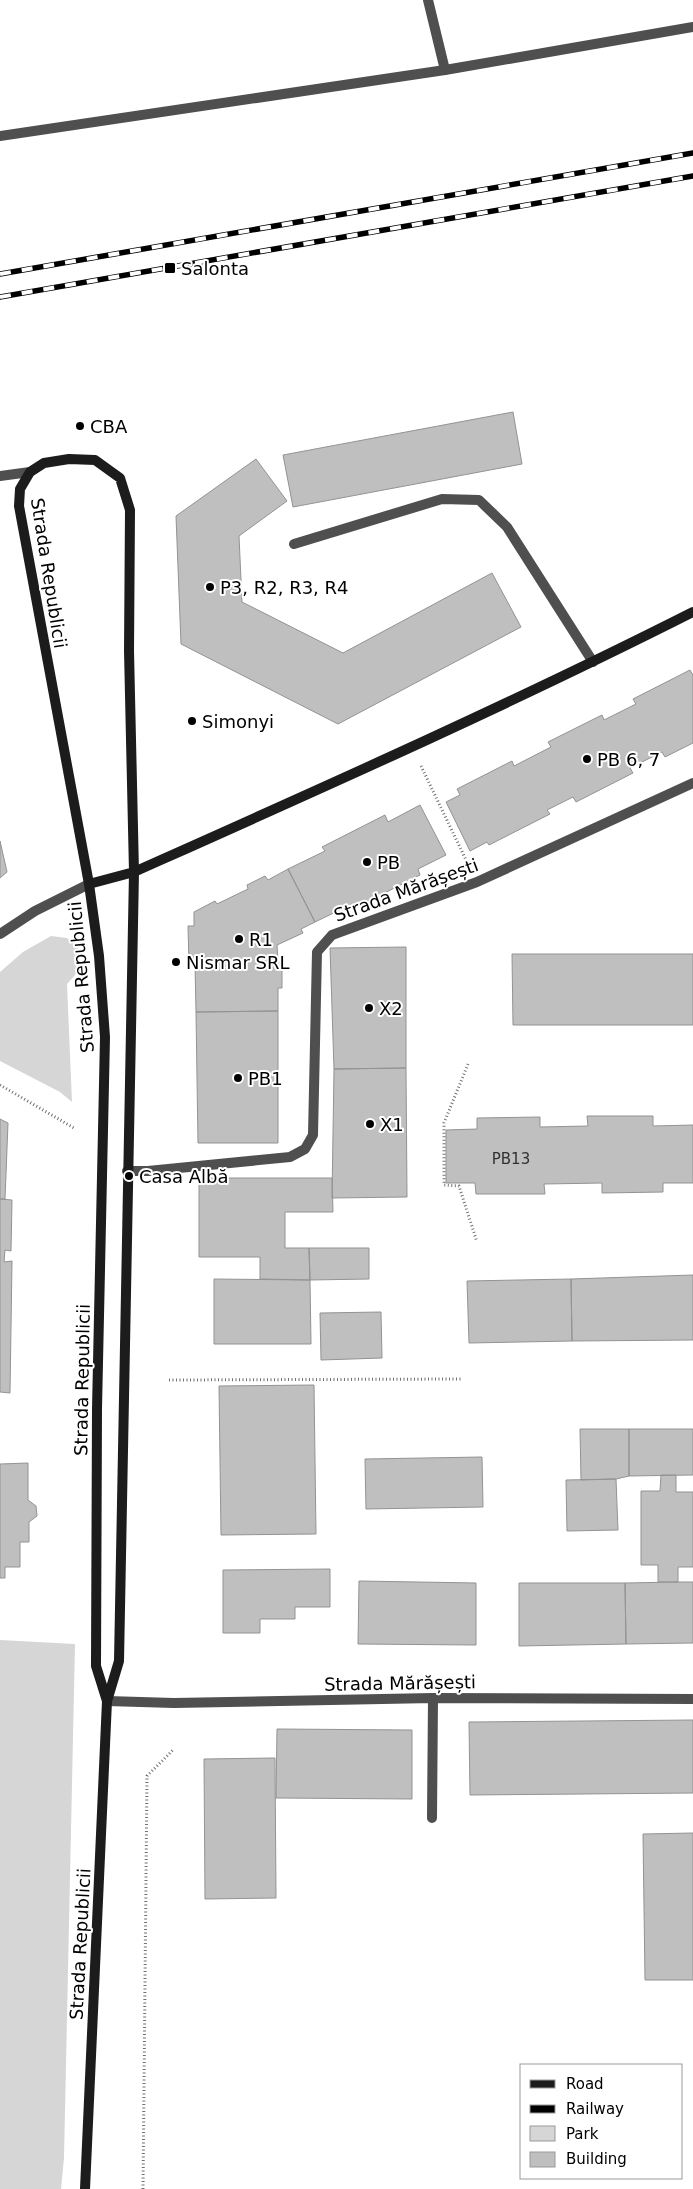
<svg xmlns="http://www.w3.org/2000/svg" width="693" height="2189" viewBox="0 0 693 2189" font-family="'DejaVu Sans',sans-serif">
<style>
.green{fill:#d6d6d6}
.building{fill:#bfbfbf;stroke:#939393}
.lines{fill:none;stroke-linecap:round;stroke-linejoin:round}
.path{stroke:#717171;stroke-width:3;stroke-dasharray:1 2.5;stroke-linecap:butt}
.lane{stroke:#4f4f4f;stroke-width:10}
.street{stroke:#4f4f4f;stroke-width:10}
.secondary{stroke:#1c1c1c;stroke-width:10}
.rail-casing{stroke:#000;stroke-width:5.5}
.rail{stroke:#fff;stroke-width:4;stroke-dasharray:11;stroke-linecap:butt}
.poi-dot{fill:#000;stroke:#fff;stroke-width:2}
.labels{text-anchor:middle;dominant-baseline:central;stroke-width:4;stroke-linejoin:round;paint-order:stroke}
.number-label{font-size:15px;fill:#303030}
.poi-label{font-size:18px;fill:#000;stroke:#fff;text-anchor:start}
.street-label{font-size:18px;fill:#000;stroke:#fff}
</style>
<rect width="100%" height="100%" fill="#fff"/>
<path class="green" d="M 51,936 L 67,938 L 78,948 L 80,964 L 75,975 L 67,984 L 72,1102 L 60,1092 L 0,1061 L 0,972 L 23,952 Z
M 0,1640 L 75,1644 L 64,2158 L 61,2189 L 0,2189 Z"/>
<path class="building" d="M 513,412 L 522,464 L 293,507 L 283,455 Z
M 256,459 L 287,501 L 239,536 L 242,602 L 343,653 L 492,573 L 521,627 L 338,724 L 181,644 L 176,516 Z
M 690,670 L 693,675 L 693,743 L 665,757 L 662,752 L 630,768 L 633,773 L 576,802 L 573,797 L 547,810 L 550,814 L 489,845 L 487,842 L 470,851 L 446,802 L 460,795 L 457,789 L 512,761 L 514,766 L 551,747 L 548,742 L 602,715 L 604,720 L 636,704 L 633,699 Z
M 420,805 L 446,855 L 418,869 L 420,875 L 355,908 L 352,904 L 315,922 L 288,869 L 325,851 L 322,847 L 385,815 L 388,822 Z
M 0,841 L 7,872 L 0,878 Z
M 288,869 L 315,922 L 301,929 L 303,933 L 277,945 L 278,961 L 282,961 L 282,988 L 278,988 L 278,1011 L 196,1012 L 195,963 L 189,963 L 188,926 L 194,926 L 194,912 L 215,901 L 217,904 L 248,889 L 247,885 L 265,876 L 268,880 Z
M 406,947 L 406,1068 L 334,1069 L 330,948 Z
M 512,954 L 693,954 L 693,1025 L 513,1025 Z
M 278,1011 L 278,1143 L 198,1143 L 196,1012 Z
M 406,1068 L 407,1197 L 332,1198 L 334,1069 Z
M 587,1116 L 653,1116 L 653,1126 L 693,1125 L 693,1183 L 663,1183 L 663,1192 L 602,1193 L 602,1183 L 544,1184 L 545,1194 L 476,1194 L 475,1183 L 446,1183 L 446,1130 L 477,1129 L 477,1118 L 540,1117 L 540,1127 L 588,1126 Z
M 0,1119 L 8,1123 L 5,1199 L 0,1199 Z
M 199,1178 L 332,1178 L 333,1212 L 285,1212 L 285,1248 L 309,1248 L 310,1280 L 260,1279 L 260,1257 L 199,1257 Z
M 0,1199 L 12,1200 L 11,1251 L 5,1250 L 4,1262 L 12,1261 L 10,1393 L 0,1392 Z
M 309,1248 L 369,1248 L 369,1279 L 310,1280 Z
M 693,1275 L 693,1340 L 572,1341 L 571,1279 Z
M 214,1279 L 310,1280 L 311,1344 L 214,1344 Z
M 571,1279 L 572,1341 L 469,1343 L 467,1281 Z
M 381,1312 L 382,1358 L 321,1360 L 320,1313 Z
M 314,1385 L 316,1534 L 221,1535 L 219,1386 Z
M 580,1429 L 629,1429 L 629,1476 L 616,1479 L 581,1480 Z
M 629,1429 L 693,1429 L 693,1475 L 629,1476 Z
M 482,1457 L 483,1507 L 366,1509 L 365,1459 Z
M 28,1463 L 28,1500 L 36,1506 L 37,1516 L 29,1522 L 29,1542 L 20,1542 L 20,1567 L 5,1567 L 5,1578 L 0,1578 L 0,1464 Z
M 661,1475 L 676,1475 L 676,1492 L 693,1492 L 693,1567 L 678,1567 L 678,1582 L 658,1582 L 658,1565 L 641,1565 L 641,1491 L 660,1491 Z
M 616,1479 L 618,1530 L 567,1531 L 566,1480 Z
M 330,1569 L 330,1607 L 295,1607 L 295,1619 L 260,1619 L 260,1633 L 223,1633 L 223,1570 Z
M 359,1581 L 476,1583 L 476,1645 L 358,1644 Z
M 678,1582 L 693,1582 L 693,1643 L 626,1644 L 625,1583 Z
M 519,1583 L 625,1583 L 626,1644 L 519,1646 Z
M 693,1720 L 693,1793 L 470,1795 L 469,1722 Z
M 277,1729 L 412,1730 L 412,1799 L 276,1798 Z
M 275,1758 L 276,1898 L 205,1899 L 204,1759 Z
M 693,1833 L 693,1980 L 645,1980 L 643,1834 Z"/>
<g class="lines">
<path class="path" d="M 421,766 L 467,862
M 468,1064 L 444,1123 L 444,1185 L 459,1186 L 477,1242
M 0,1085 L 74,1128
M 169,1380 L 461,1379
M 143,2189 L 147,1776 L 173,1750"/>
<path class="lane" d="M 428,0 L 445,70
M 0,476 L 30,472
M 294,544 L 442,499 L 479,500 L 507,527 L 593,662
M 432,1818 L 433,1698"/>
<path class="street" d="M 0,136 L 445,70 L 693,27
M 0,934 L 35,911 L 89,884
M 127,1171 L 148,1171 L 290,1157 L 305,1149 L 313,1135 L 317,952 L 332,935 L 477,882 L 693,783
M 107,1701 L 174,1703 L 433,1698 L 693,1699"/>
<path class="secondary" d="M 89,884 L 134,872 C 322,788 509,705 693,612
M 85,2189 L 107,1701 L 119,1661 L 134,872 L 129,651 L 130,510 L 120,478 L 95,460 L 69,459 L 44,463 L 30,472 L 20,489 L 19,506 L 89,884 L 99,956 L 105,1037 L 97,1409 L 96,1666 L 107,1701"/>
<g class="rail-casing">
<path id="rail" d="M 0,274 L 693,153
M 0,297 L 693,176"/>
</g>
<use href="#rail" class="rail"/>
</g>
<g class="poi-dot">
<rect x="164" y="262" width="12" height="12" rx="2.5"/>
<circle cx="80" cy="426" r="5"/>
<circle cx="210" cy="587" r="5"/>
<circle cx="192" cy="721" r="5"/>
<circle cx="587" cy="759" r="5"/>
<circle cx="367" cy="862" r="5"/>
<circle cx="239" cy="939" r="5"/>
<circle cx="176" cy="962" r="5"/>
<circle cx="369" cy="1008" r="5"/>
<circle cx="238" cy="1078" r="5"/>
<circle cx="370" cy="1124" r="5"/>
<circle cx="129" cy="1176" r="5"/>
</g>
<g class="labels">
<g class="number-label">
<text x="511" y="1159">PB13</text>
</g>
<g class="poi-label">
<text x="181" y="268">Salonta</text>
<text x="90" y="426">CBA</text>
<text x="220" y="587">P3, R2, R3, R4</text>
<text x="202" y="721">Simonyi</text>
<text x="597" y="759">PB 6, 7</text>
<text x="377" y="862">PB</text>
<text x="249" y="939">R1</text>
<text x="186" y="962">Nismar SRL</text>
<text x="379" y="1008">X2</text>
<text x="248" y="1078">PB1</text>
<text x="380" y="1124">X1</text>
<text x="139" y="1176">Casa Albă</text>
</g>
<g class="street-label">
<text transform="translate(49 573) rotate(81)">Strada Republicii</text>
<text transform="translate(406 890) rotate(-20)">Strada Mărășești</text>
<text transform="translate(81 977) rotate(-95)">Strada Republicii</text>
<text transform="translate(82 1380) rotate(-89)">Strada Republicii</text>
<text transform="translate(400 1683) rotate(-1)">Strada Mărășești</text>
<text transform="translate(80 1944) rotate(-87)">Strada Republicii</text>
</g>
</g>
<rect x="520" y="2064" width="162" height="115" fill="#ffffff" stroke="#999999"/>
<rect x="530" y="2080" width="25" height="8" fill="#1c1c1c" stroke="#999999"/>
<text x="566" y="2089" font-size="15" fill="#000000">Road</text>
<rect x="530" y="2105" width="25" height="8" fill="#000000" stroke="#999999"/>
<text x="566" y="2114" font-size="15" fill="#000000">Railway</text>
<rect x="530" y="2126" width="25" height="15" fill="#d6d6d6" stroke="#999999"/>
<text x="566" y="2139" font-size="15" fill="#000000">Park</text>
<rect x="530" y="2152" width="25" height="15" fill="#bfbfbf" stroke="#999999"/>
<text x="566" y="2164" font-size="15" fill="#000000">Building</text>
</svg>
